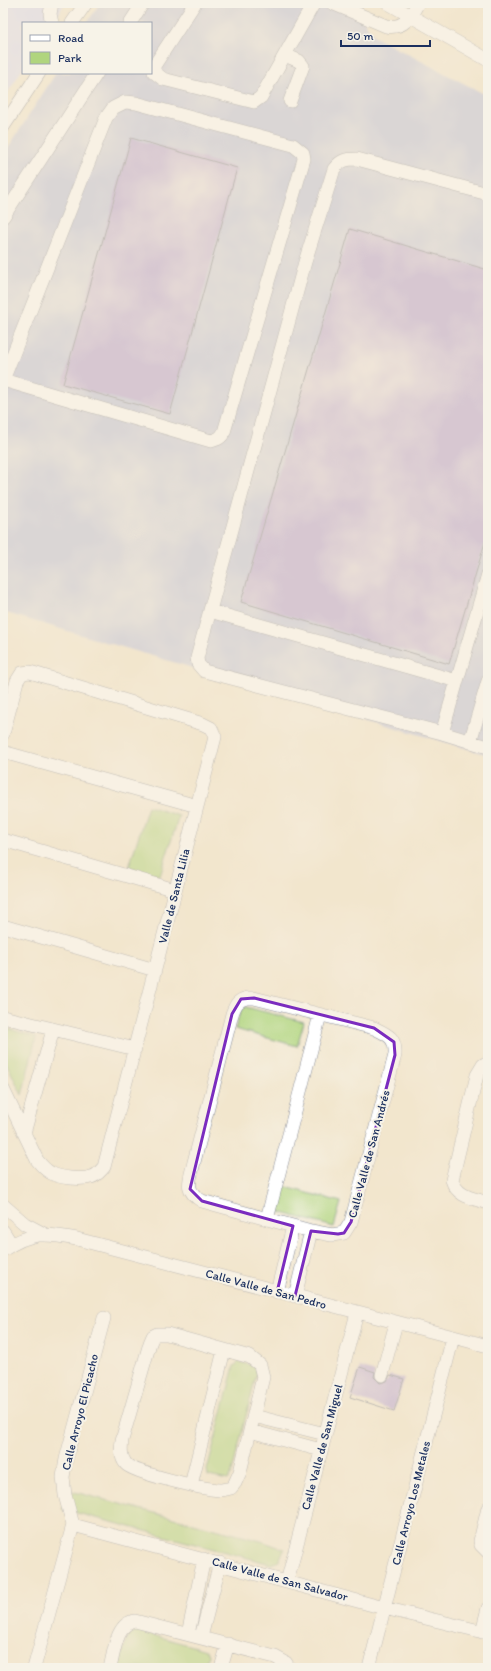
<svg xmlns="http://www.w3.org/2000/svg" width="491" height="1671" viewBox="0 0 491 1671" font-family="Itim,sans-serif">
<style>
.built{fill:#d5d8f9}
.industrial{fill:#bdc3de}
.park{fill:#b0d57e;stroke:#66826e}
.building{fill:#b5a2d6}
.lines{fill:none;stroke-linecap:round;stroke-linejoin:round}
.minor-casing{stroke:#868a96;stroke-width:14}
.minor{stroke:#fff;stroke-width:13}
.marked{fill:none;stroke:#7b2cbf;stroke-width:3;stroke-linejoin:round}
.labels{text-anchor:middle;dominant-baseline:central;stroke-width:4;stroke-linejoin:round;paint-order:stroke}
.street-label{font-size:12px;fill:#1b2f5e;stroke:#f7f3e8}
</style>
<rect width="100%" height="100%" fill="#f7f3e8"/>
<filter id="ink" filterUnits="userSpaceOnUse"><feTurbulence type="fractalNoise" baseFrequency=".025" numOctaves="2"/><feDisplacementMap in="SourceGraphic" scale="8" xChannelSelector="R" yChannelSelector="G"/><feConvolveMatrix kernelMatrix="1 2 1 2 8 2 1 2 1" color-interpolation-filters="sRGB"/></filter>
<filter id="wash" filterUnits="userSpaceOnUse"><feTurbulence type="fractalNoise" baseFrequency=".012" numOctaves="4" result="noise"/><feDisplacementMap in="SourceGraphic" scale="16" xChannelSelector="R" yChannelSelector="G"/><feGaussianBlur stdDeviation="0.9" result="paint"/><feColorMatrix in="noise" values="0 0 0 0 0 0 0 0 0 0 0 0 0 0 0 0 0 1.4 0 .05"/><feComposite in="paint" operator="in"/></filter>
<g filter="url(#wash)">
<rect width="100%" height="100%" fill="#f2e6cd"/>
<path class="built" d="M 3,3 L 65,3 L 52,23 L 23,23 L 23,68 L 3,100 Z"/>
<path class="industrial" d="M 100,3 L 362,3 L 365,24 L 375,37 L 488,96 L 488,755 L 3,612 L 3,156 L 56,73 L 151,73 L 151,23 L 87,23 Z"/>
<path class="park" d="M 148,806 L 179,816 L 160,876 L 129,867 Z
M 242,1006 L 304,1022 L 297,1046 L 235,1029 Z
M 3,1027 L 36,1037 L 22,1095 L 3,1056 Z
M 282,1186 L 341,1202 L 334,1227 L 275,1211 Z
M 239,1362 L 254,1366 L 257,1372 L 231,1476 L 228,1480 L 208,1476 L 207,1470 L 234,1366 Z
M 71,1491 L 261,1541 L 284,1549 L 279,1561 L 271,1564 L 62,1509 Z
M 135,1630 L 206,1650 L 208,1655 L 205,1668 L 121,1668 L 119,1664 L 129,1633 Z"/>
<g id="blocks">
<path class="building" d="M 131,138 L 237,168 L 170,414 L 63,384 Z
M 350,229 L 488,270 L 488,532 L 449,664 L 241,602 Z
M 360,1367 L 375,1372 L 374,1377 L 380,1383 L 387,1381 L 390,1375 L 404,1379 L 394,1411 L 350,1397 Z"/>
</g>
</g>
<g filter="url(#ink)">
<use href="#blocks" fill-opacity="0" stroke="#868a96" stroke-width="1"/>
<g class="lines">
<g class="minor-casing">
<path id="minor" d="M 52,3 L 50,14 L 52,23
M 195,3 L 154,66 L 154,72 L 163,79 L 254,102 L 261,97 L 314,3
M 332,3 L 386,26 C 404,29 410,18 418,3
M 388,3 L 488,60
M 72,23 L 86,3
M 130,23 L 143,3
M 285,55 L 299,61 L 303,66 L 290,101
M 125,102 L 136,103 L 293,145 L 303,153 L 304,159 L 224,432 C 221,438 218,439 211,441 L 3,380 L 106,118 L 113,108 Z
M 3,127 L 39,73
M 488,194 L 357,159 C 346,159 341,160 334,169 L 305,262 L 197,658 L 198,664 L 204,671 L 442,733 L 488,747
M 3,217 L 97,73
M 210,611 L 457,681
M 442,733 L 488,574
M 3,734 L 17,681 L 22,673 L 30,672 L 203,724 L 211,728 L 215,737 L 104,1167 C 100,1171 97,1176 91,1177 C 80,1180 60,1178 51,1173 C 45,1170 41,1165 37,1160 L 3,1089
M 470,742 L 488,681
M 3,752 L 197,806
M 3,840 L 175,890
M 3,926 L 155,970
M 247,998 L 254,998 L 374,1028 C 389,1035 396,1038 395,1055 L 351,1222 L 344,1233 L 332,1235 L 311,1231 L 202,1201 C 183,1190 190,1180 194,1162 L 232,1014 C 235,1006 237,1000 247,998 Z
M 3,1017 L 135,1049
M 488,1062 L 483,1065 L 477,1075 L 452,1180 C 457,1197 473,1198 488,1203
M 24,1133 L 53,1030
M 3,1205 L 25,1224 L 44,1234
M 267,1219 L 320,1015
M 3,1231 L 11,1244
M 3,1250 C 32,1231 45,1233 77,1239 L 488,1346
M 277,1292 L 293,1226
M 295,1296 L 311,1231
M 157,1334 L 167,1334 L 250,1357 L 260,1365 L 263,1377 L 240,1472 L 235,1483 L 231,1488 C 227,1489 223,1490 219,1490 C 204,1489 134,1473 126,1464 C 120,1457 121,1448 122,1440 L 150,1343 L 153,1336 Z
M 382,1375 L 396,1323
M 254,1416 L 325,1434
M 250,1431 L 321,1450
M 191,1485 L 224,1350
M 488,1508 L 480,1541 L 481,1545 L 488,1552
M 73,1525 L 384,1608 L 488,1633
M 287,1582 L 357,1313
M 482,1632 L 488,1608
M 188,1634 L 204,1559
M 201,1637 L 220,1563
M 34,1668 L 73,1525 L 65,1495 L 63,1477 L 66,1459 L 104,1318
M 110,1668 C 114,1653 116,1623 135,1621 L 275,1657 L 286,1663 L 289,1668
M 221,1668 L 228,1644
M 369,1668 L 453,1337"/>
</g>
<use href="#minor" class="minor"/>
</g>
</g>
<path d="M0 0H491V1671H0ZM 254,998 L 374,1028 L 394,1042 L 395,1055 L 351,1222 L 344,1233 L 338,1234 L 311,1231 L 295,1296 L 277,1292 L 293,1226 L 202,1201 L 190,1189 L 232,1014 L 241,999 Z" fill="#f2e6cd" fill-opacity=".55" fill-rule="evenodd"/>
<path class="marked" d="M 254,998 L 374,1028 L 394,1042 L 395,1055 L 351,1222 L 344,1233 L 338,1234 L 311,1231 L 295,1296 L 277,1292 L 293,1226 L 202,1201 L 190,1189 L 232,1014 L 241,999 Z"/>
<g class="labels">
<g class="street-label">
<text transform="translate(174 896) rotate(-76)">Valle de Santa Lilia</text>
<text transform="translate(369 1154) rotate(-75)">Calle Valle de San Andrés</text>
<text transform="translate(266 1289) rotate(15)">Calle Valle de San Pedro</text>
<text transform="translate(80 1412) rotate(-76)">Calle Arroyo El Picacho</text>
<text transform="translate(322 1447) rotate(-75)">Calle Valle de San Miguel</text>
<text transform="translate(411 1503) rotate(-76)">Calle Arroyo Los Metales</text>
<text transform="translate(280 1579) rotate(15)">Calle Valle de San Salvador</text>
</g>
</g>
<rect width="491" height="1671" fill="none" stroke="#f7f3e8" stroke-width="16"/>
<rect x="22" y="22" width="130" height="52" fill="#f7f3e8" stroke="#9fa5b1"/>
<rect x="30" y="35" width="20" height="6" fill="#ffffff" stroke="#9fa5b1"/>
<text x="58" y="42" font-size="12" fill="#1b2f5e">Road</text>
<rect x="30" y="52" width="20" height="12" fill="#b0d57e" stroke="#9fa5b1"/>
<text x="58" y="62" font-size="12" fill="#1b2f5e">Park</text>
<path d="M341 40v6h89v-6" fill="none" stroke="#1b2f5e" stroke-width="2"/>
<text x="347" y="40" font-size="12" fill="#1b2f5e" stroke="#f7f3e8" stroke-width="3" paint-order="stroke">50 m</text>
</svg>
